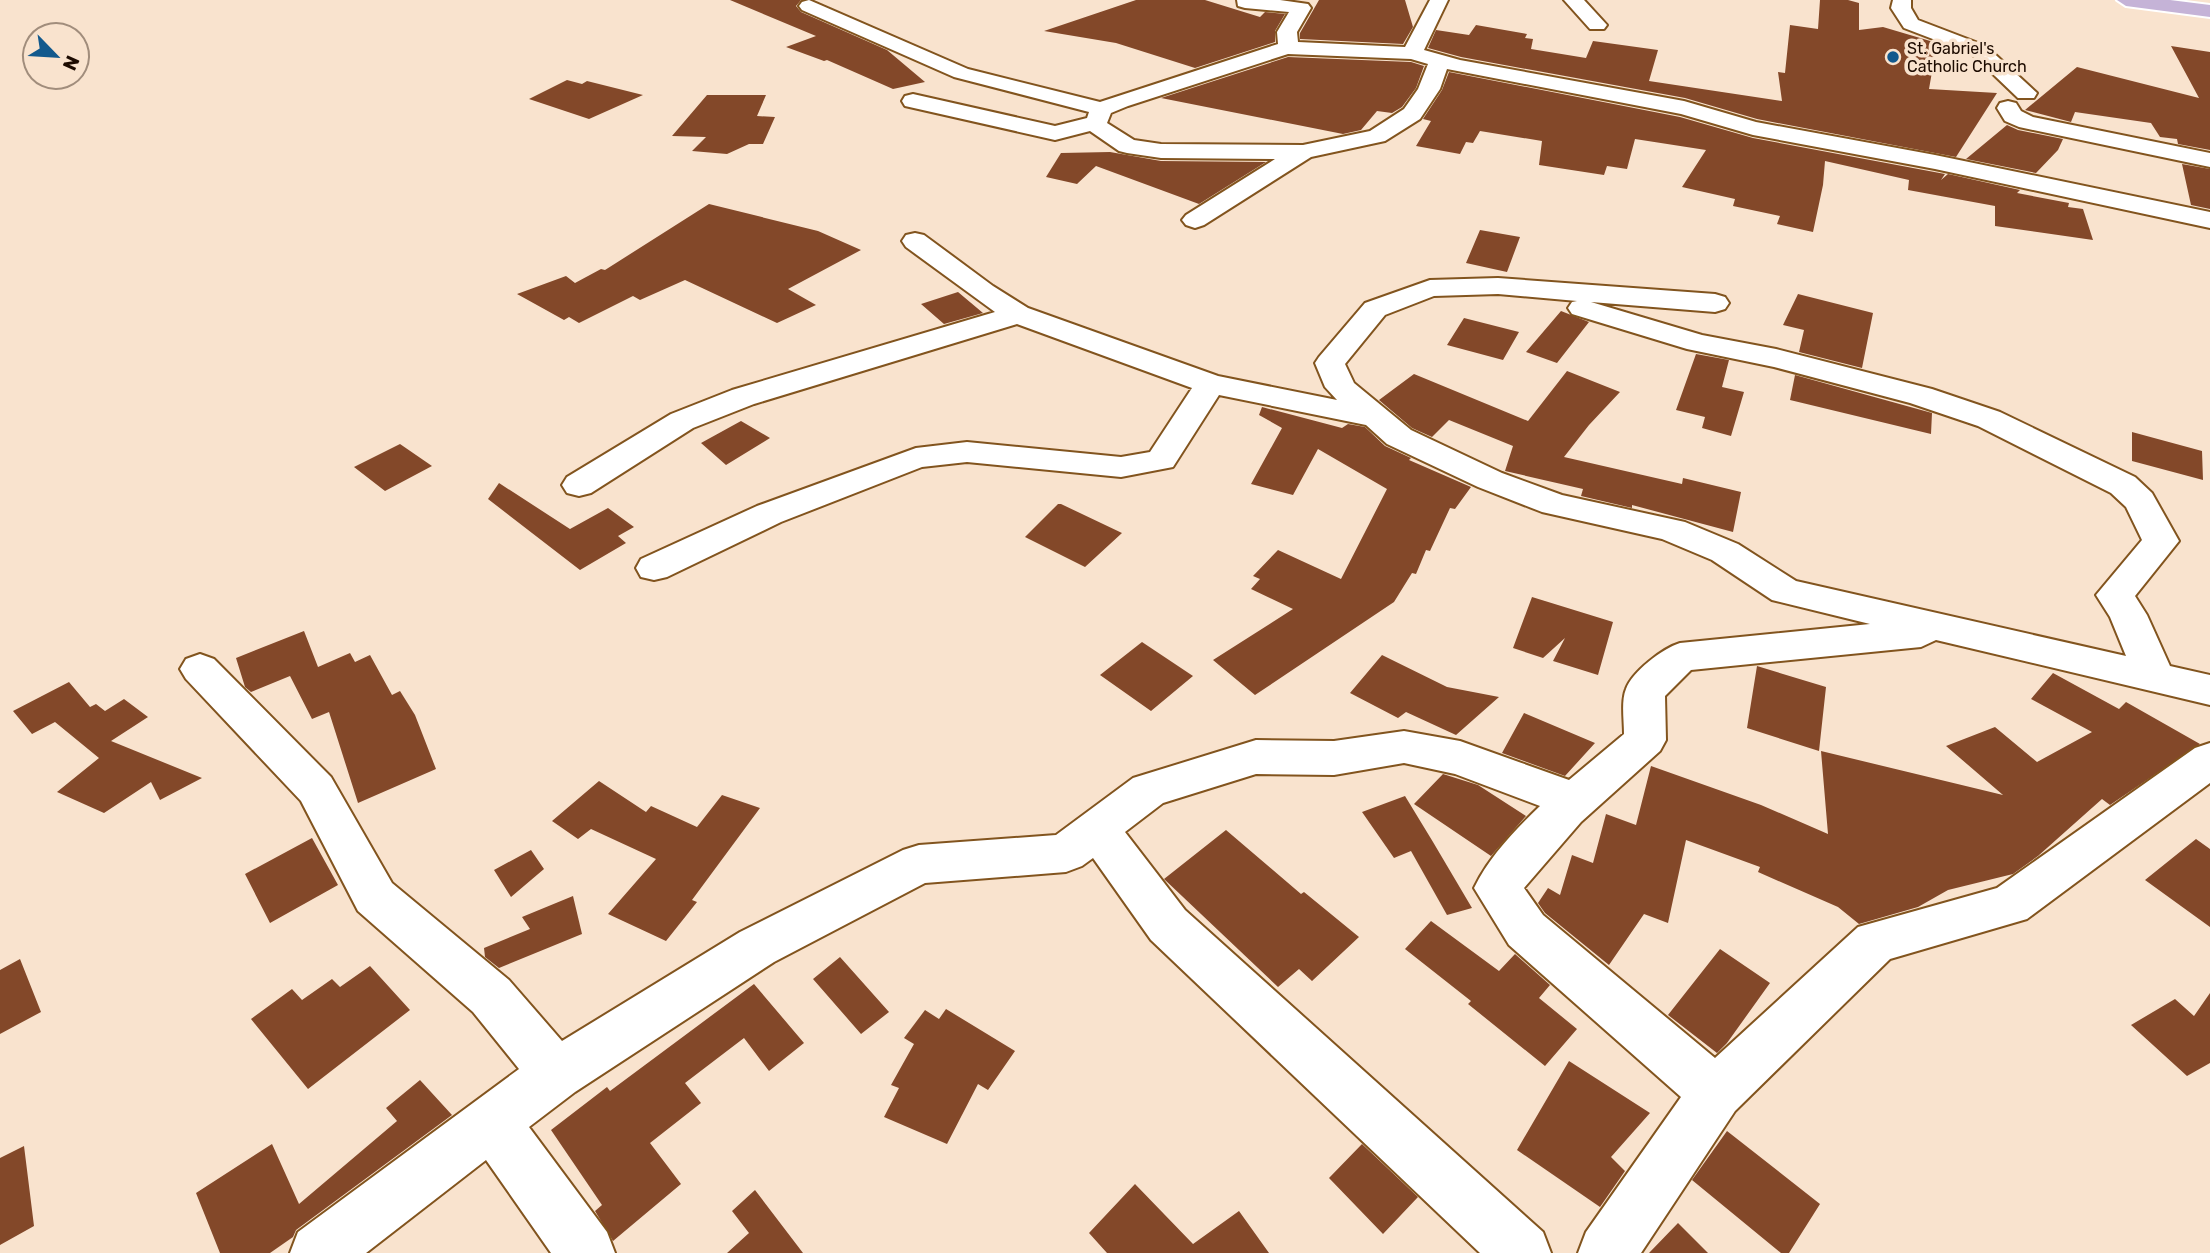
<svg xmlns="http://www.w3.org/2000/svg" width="2210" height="1253" viewBox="0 0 2210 1253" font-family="Rubik,sans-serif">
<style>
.building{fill:#834829}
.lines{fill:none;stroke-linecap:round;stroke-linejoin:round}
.minor-casing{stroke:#82541e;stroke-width:4}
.major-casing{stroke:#fff;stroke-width:4}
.minor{fill:#fff;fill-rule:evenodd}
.major{fill:#c5b3d7;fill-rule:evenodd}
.poi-dot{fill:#12598d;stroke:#f9e3ce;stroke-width:2.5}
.labels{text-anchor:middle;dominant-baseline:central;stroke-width:7;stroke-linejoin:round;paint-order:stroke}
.far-poi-label{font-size:16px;fill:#1d0b00;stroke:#f9e3ce;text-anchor:start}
</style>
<rect width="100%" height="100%" fill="#f9e3ce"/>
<path class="building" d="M 730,0 L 801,0 L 796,6 L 801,12 L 887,50 L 925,82 L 893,89 L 827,60 L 824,61 L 786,47 L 816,36 Z
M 1136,0 L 1205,0 L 1260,17 L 1265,12 L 1285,14 L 1275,31 L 1275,42 L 1195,68 L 1116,43 L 1044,31 Z
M 1319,0 L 1405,0 L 1413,27 L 1403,44 L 1300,39 L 1300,33 Z
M 1820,0 L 1848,0 L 1859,3 L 1859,30 L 1883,27 L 1937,43 L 1929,89 L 1997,93 L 1956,157 L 1757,119 L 1685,98 L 1461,57 L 1428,48 L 1436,30 L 1469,35 L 1476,25 L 1527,34 L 1525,38 L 1533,39 L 1531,49 L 1586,58 L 1593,41 L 1658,50 L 1649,81 L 1782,101 L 1778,72 L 1785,73 L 1790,25 L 1818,29 Z
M 2171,46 L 2210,52 L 2210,150 L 2178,144 L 2177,139 L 2160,137 L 2151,123 L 2075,112 L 2071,122 L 2025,110 L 2077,67 L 2199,98 Z
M 1288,57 L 1411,62 L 1424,66 L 1416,88 L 1402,107 L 1392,113 L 1377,111 L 1361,130 L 1343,134 L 1161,98 Z
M 1449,72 L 1680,117 L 1753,138 L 1945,174 L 1941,180 L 1948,174 L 2020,190 L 2017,193 L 2069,203 L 2068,207 L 2083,209 L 2093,240 L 1995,226 L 1995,206 L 1908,190 L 1909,180 L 1825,161 L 1823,185 L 1813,232 L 1777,224 L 1780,216 L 1733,206 L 1735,199 L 1682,187 L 1706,150 L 1635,139 L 1627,169 L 1607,166 L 1604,175 L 1539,165 L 1542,141 L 1480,131 L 1473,143 L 1466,142 L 1460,154 L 1416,146 L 1431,121 L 1423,119 L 1442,90 Z
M 567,80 L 582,84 L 587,81 L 643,95 L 589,119 L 529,99 Z
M 707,95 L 766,95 L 757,116 L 775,117 L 763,144 L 749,144 L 727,154 L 692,151 L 706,137 L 672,136 Z
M 2007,125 L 2018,130 L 2063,139 L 2058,150 L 2036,173 L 1966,159 Z
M 1110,152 L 1161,161 L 1266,162 L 1199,204 L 1096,166 L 1077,184 L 1046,177 L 1061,153 Z
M 2182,164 L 2210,169 L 2210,209 L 2191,205 Z
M 709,204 L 818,231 L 861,250 L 788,289 L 816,305 L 777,323 L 685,280 L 640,300 L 633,296 L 579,323 L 569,317 L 564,320 L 517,294 L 566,276 L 575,283 L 601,269 L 605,270 Z
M 1480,230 L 1520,237 L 1507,272 L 1466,263 Z
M 958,292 L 983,313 L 944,324 L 921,304 Z
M 1798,294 L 1873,313 L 1862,368 L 1799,352 L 1804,330 L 1783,325 Z
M 1561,311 L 1589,322 L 1557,363 L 1526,352 Z
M 1464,318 L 1519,332 L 1503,360 L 1447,345 Z
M 1696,354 L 1729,360 L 1722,387 L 1744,392 L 1731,436 L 1702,428 L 1705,417 L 1676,410 Z
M 1567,371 L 1620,392 L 1589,425 L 1564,457 L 1682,484 L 1683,478 L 1741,492 L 1733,532 L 1632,505 L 1632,508 L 1581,496 L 1583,489 L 1505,471 L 1513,446 L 1449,420 L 1432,437 L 1412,428 L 1379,400 L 1414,374 L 1528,421 Z
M 1795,375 L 1932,413 L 1931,434 L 1790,400 Z
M 1262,407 L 1342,428 L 1348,424 L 1365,427 L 1385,446 L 1411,458 L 1409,460 L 1471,487 L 1455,509 L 1450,508 L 1430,551 L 1426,550 L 1416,574 L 1412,573 L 1394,602 L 1255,695 L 1213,660 L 1293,609 L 1251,589 L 1260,579 L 1253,576 L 1278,550 L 1341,579 L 1387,489 L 1318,449 L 1293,495 L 1251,484 L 1282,428 L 1259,415 Z
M 741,421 L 770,438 L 726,465 L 701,443 Z
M 2132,432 L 2202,451 L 2203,480 L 2132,461 Z
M 400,444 L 432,466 L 385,491 L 354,467 Z
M 499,483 L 570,529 L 608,508 L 634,527 L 618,536 L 626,543 L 580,570 L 488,499 Z
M 1058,504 L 1061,504 L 1122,533 L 1085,567 L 1025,537 Z
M 1532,597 L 1613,622 L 1598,675 L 1553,661 L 1565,638 L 1543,658 L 1513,648 Z
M 304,631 L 318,667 L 350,653 L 355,662 L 370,655 L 392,695 L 400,691 L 415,715 L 436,769 L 358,803 L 329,712 L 312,719 L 290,676 L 251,692 L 245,687 L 236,658 Z
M 1142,642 L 1193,676 L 1151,711 L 1100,675 Z
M 1382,655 L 1447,687 L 1499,697 L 1456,735 L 1406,712 L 1398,718 L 1350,693 Z
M 1757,666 L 1826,687 L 1819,751 L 1747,728 Z
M 2053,673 L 2119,709 L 2126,702 L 2200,744 L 2110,805 L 2102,799 L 2038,856 L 2013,874 L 1948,890 L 1918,907 L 1859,924 L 1838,907 L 1758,872 L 1760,867 L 1686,840 L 1668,923 L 1644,914 L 1609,965 L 1545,913 L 1538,903 L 1548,888 L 1560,895 L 1572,855 L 1593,863 L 1606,814 L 1636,825 L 1651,766 L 1761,805 L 1828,834 L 1821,751 L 2003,795 L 1946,746 L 1995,727 L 2037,762 L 2092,732 L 2031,699 Z
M 69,682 L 90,707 L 96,704 L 105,711 L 124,699 L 148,717 L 111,741 L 202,778 L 160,800 L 151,782 L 104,813 L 57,792 L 99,758 L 55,722 L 32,734 L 13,711 Z
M 1524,713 L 1595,743 L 1565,776 L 1502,753 Z
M 1443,774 L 1478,785 L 1526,816 L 1491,856 L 1414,804 Z
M 599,781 L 646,812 L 651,806 L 697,827 L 722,795 L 760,808 L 692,900 L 697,902 L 666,941 L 608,914 L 656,859 L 591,829 L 578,839 L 552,821 Z
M 1405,796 L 1433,842 L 1472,908 L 1447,915 L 1411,851 L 1394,858 L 1362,812 Z
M 1226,830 L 1301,894 L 1304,892 L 1359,937 L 1312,981 L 1299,969 L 1278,987 L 1164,879 Z
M 312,838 L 338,885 L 270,923 L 245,874 Z
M 2196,839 L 2210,849 L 2210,927 L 2145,880 Z
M 531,850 L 544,869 L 511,897 L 494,870 Z
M 573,896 L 582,934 L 499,968 L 485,957 L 484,948 L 530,929 L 522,917 Z
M 1431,921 L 1499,971 L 1515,954 L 1550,985 L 1539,998 L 1577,1029 L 1545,1066 L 1468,1004 L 1471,1001 L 1405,949 Z
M 1720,949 L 1770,983 L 1727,1043 L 1717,1053 L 1668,1015 Z
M 840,957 L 889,1012 L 861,1034 L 813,979 Z
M 20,959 L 41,1012 L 0,1034 L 0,970 Z
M 370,966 L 410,1010 L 308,1089 L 251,1019 L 292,989 L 302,1000 L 332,979 L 340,987 Z
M 754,984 L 804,1043 L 769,1071 L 744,1038 L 685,1083 L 701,1103 L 650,1143 L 681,1184 L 613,1241 L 595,1211 L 602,1205 L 551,1130 L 607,1087 L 610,1091 Z
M 2210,993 L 2210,1063 L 2187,1076 L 2131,1025 L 2175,999 L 2194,1016 Z
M 946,1009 L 1015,1051 L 988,1090 L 978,1084 L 947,1144 L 884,1117 L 899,1088 L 891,1085 L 914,1044 L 904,1038 L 925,1010 L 939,1019 Z
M 1569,1061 L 1650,1113 L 1611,1157 L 1625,1171 L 1600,1207 L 1517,1150 Z
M 420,1080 L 452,1115 L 296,1230 L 293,1237 L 270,1253 L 220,1253 L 196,1193 L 272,1144 L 299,1204 L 397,1121 L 386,1108 Z
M 1727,1131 L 1820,1204 L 1789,1253 L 1781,1253 L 1692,1180 Z
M 1362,1144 L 1418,1197 L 1383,1234 L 1329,1178 Z
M 24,1146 L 34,1226 L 0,1245 L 0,1158 Z
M 1135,1184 L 1193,1244 L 1239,1211 L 1269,1253 L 1107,1253 L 1089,1233 Z
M 755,1190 L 803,1253 L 727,1253 L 749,1233 L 732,1211 Z
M 1678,1223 L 1708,1253 L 1649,1253 Z"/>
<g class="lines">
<g class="minor-casing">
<path id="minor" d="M 809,0 L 968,69 L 1100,102 L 1278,44 L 1277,32 L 1289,12 L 1245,8 L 1238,6 L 1237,0 L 1280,0 L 1308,4 L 1311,8 L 1297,32 L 1298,42 L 1405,47 L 1430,0 L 1448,0 L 1424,50 L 1460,60 L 1684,101 L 1756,122 L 1935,155 L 2210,212 L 2210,228 L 1935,169 L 1753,135 L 1681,114 L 1447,69 L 1440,89 L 1420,119 L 1385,141 L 1311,157 L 1204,225 L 1195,228 L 1186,225 L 1182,220 L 1186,215 L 1275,159 L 1161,158 L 1127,153 L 1119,151 L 1090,131 L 1055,140 L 905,106 L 902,101 L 905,96 L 913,94 L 1055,126 L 1087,118 L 1089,112 L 954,77 L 802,10 L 799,6 L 802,2 ZM 1288,54 L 1411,59 L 1428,64 L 1418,89 L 1404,109 L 1370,131 L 1303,145 L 1161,144 L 1134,140 L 1107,123 L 1111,113 L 1128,106 Z
M 1564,0 L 1584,0 L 1607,25 L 1604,29 L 1590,29 Z
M 1893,0 L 1911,0 L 1911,8 L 1918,20 L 1986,46 L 2037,93 L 2034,98 L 2018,98 L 1972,54 L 1904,28 L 1891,8 Z
M 2008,101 L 2016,103 L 2021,111 L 2033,117 L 2210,153 L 2210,167 L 2019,127 L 2005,121 L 1997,108 L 2000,103 Z
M 915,233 L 924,235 L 993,286 L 1028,308 L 1218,376 L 1337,400 L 1325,387 L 1315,363 L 1319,357 L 1365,303 L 1430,280 L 1498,278 L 1715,294 L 1725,297 L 1729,303 L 1725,309 L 1715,312 L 1591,302 L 1702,335 L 1776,349 L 1932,389 L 2000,412 L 2135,477 L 2152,493 L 2179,541 L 2135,596 L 2147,615 L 2170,666 L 2210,675 L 2210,705 L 1936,640 L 1921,647 L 1691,670 L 1665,696 L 1666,740 L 1660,751 L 1581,822 L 1524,888 L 1543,915 L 1715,1058 L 1858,927 L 1997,888 L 2195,748 L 2210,743 L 2210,783 L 2027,919 L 1890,959 L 1735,1111 L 1641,1253 L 1578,1253 L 1586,1232 L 1681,1097 L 1509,945 L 1474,888 C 1489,857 1515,830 1540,806 L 1455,774 L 1404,763 L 1334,775 L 1256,774 L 1163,803 L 1125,832 L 1185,910 L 1543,1232 L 1551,1253 L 1480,1253 L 1151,940 L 1093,858 L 1082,866 L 1066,872 L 925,883 L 774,962 L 575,1092 L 529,1127 L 607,1232 L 615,1253 L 551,1253 L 486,1160 L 366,1253 L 290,1253 L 298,1232 L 519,1069 L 473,1012 L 358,911 L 301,801 L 186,679 L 180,669 L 186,659 L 200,654 L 214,659 L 331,777 L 392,883 L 509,980 L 562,1041 L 740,932 L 903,850 L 919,845 L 1056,835 L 1133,778 L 1256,740 L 1334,741 L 1404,731 L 1460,741 L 1569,780 L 1624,734 C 1624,720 1621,701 1626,689 C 1632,672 1663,648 1680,643 L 1870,624 L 1772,600 L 1712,560 L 1662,539 L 1542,512 L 1478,487 L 1387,444 L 1366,425 L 1219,395 L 1173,467 L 1121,477 L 967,462 L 922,467 L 781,522 L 667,577 L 654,580 L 641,577 L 636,568 L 641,559 L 757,506 L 916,448 L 967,442 L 1121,457 L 1150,452 L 1192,388 L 1017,324 L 754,404 L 693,428 L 591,493 L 579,496 L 567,493 L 562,485 L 567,477 L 671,414 L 732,390 L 995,312 L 906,247 L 902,241 L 906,235 ZM 1498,294 L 1577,301 L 1572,302 L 1568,308 L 1572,314 L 1687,349 L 1774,367 L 1910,403 L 1978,426 L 2111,493 L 2126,507 L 2142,540 L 2096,595 L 2110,617 L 2126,656 L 1796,581 L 1738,544 L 1685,522 L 1562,495 L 1502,473 L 1411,430 L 1354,383 L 1345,364 L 1385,315 L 1434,296 Z"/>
</g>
<g class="major-casing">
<path id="major" d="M 2117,0 L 2170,0 L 2210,5 L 2210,17 L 2126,6 Z"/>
</g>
<use href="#minor" class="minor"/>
<use href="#major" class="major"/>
</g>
<circle class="poi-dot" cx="1893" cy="57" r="7"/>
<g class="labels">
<g class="far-poi-label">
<text x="1907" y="48">St. Gabriel's<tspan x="1907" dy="18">Catholic Church</tspan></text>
</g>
</g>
<g transform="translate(56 56) rotate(115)"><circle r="33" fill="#f9e3ce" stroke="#a18d7c" stroke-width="2"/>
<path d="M0-5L12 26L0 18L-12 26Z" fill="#12598d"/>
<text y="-10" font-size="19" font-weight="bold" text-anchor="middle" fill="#1d0b00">N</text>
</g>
</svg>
